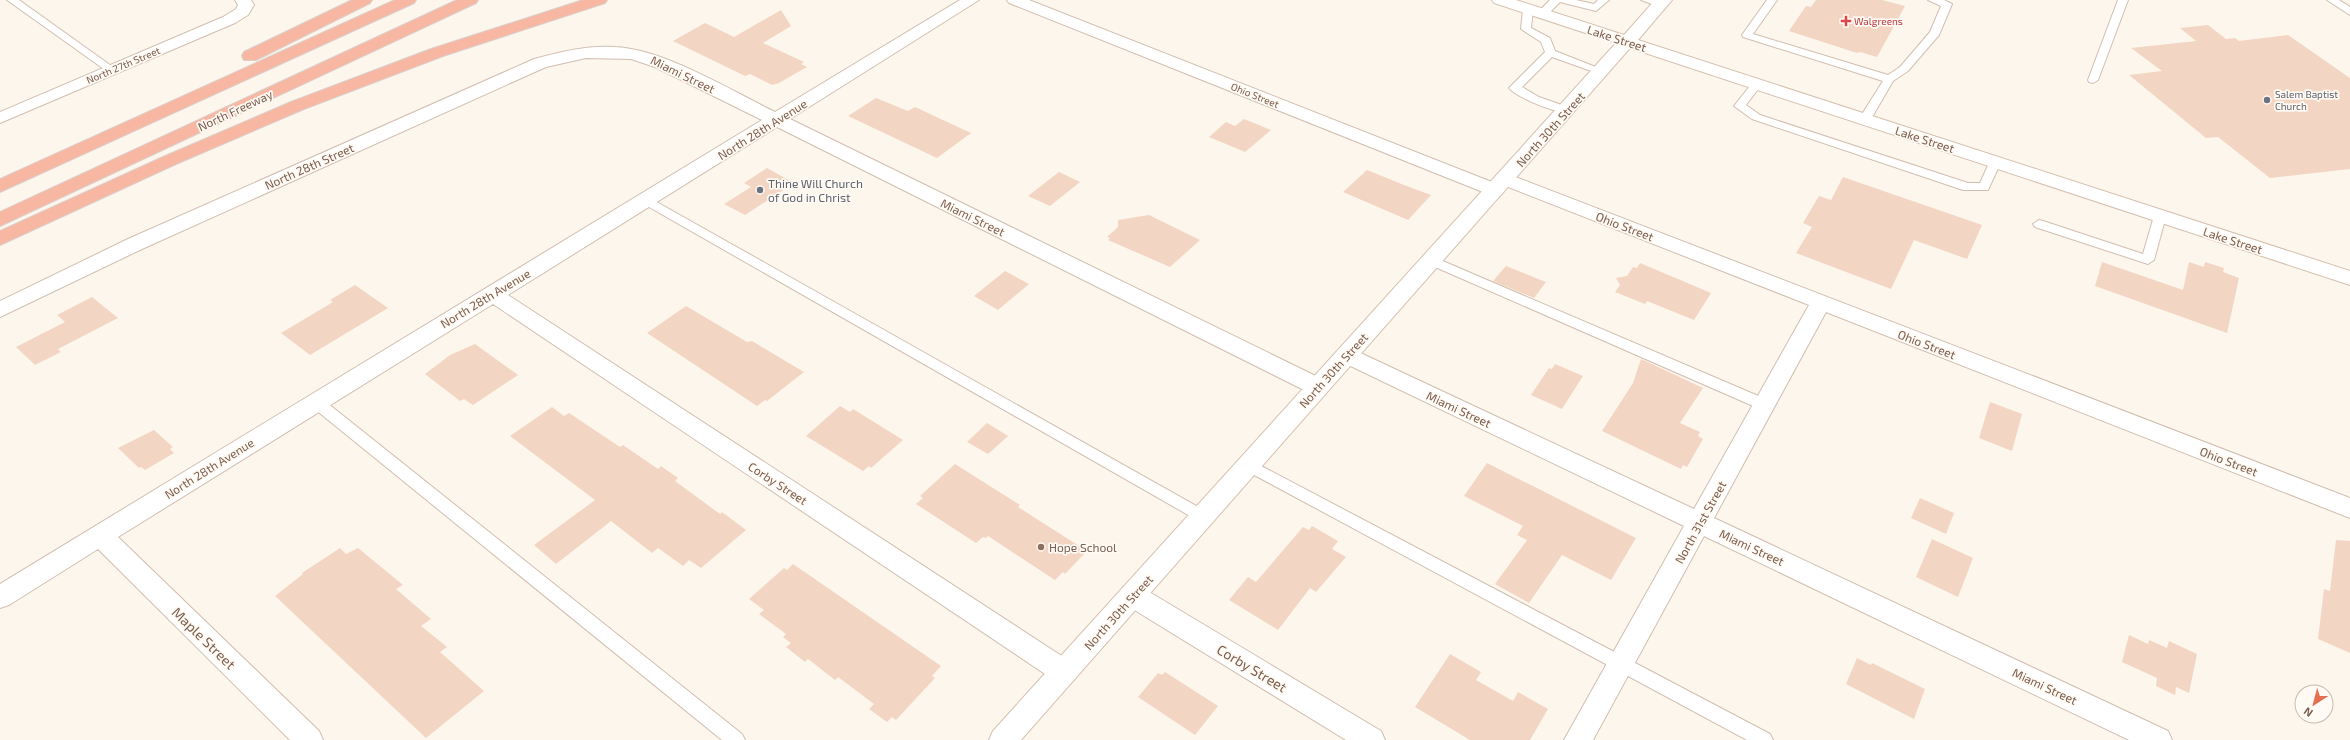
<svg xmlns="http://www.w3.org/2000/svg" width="2350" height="740" viewBox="0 0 2350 740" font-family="'Exo 2',sans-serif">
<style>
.building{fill:#f3d5c3}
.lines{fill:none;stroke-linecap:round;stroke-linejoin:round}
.lane-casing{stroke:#d1beb0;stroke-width:2}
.street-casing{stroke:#d1beb0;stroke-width:2}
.secondary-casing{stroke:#d6c0b0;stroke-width:2}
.highway-casing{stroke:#dad1cd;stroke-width:2}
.lane{fill:#fff;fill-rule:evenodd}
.street{fill:#fff;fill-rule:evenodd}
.secondary{fill:#fff;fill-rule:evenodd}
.highway{fill:#f7b7a3;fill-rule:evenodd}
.health-dot{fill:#e0444e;stroke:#fffaf3;stroke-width:1.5}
.worship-dot{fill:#6b7280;stroke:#fffaf3;stroke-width:1.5}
.education-dot{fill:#8d6e63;stroke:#fffaf3;stroke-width:1.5}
.labels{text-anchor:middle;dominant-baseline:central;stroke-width:3.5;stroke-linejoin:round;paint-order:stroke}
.far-health-label{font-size:10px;fill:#be3a42;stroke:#fffaf3;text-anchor:start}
.far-street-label{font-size:10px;fill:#7a5c4d;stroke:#fffaf3}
.far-worship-label{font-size:10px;fill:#5b616d;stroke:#fffaf3;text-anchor:start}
.street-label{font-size:12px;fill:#7a5c4d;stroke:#fffaf3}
.worship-label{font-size:12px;fill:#5b616d;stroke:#fffaf3;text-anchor:start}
.education-label{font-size:12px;fill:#785e54;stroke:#fffaf3;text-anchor:start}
.near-street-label{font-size:14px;fill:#7a5c4d;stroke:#fffaf3}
</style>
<rect width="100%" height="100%" fill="#fdf6ec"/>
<path class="building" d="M 1816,0 L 1882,0 L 1905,6 L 1877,57 L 1860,52 L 1857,53 L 1789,31 L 1806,6 L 1811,7 Z
M 781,10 L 791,26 L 763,43 L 804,62 L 801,64 L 807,67 L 779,83 L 772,85 L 750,74 L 745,76 L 673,41 L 705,23 L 734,37 Z
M 2208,25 L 2226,39 L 2235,38 L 2239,41 L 2288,35 L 2350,78 L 2350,169 L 2270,178 L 2218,137 L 2206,138 L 2129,75 L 2162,71 L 2131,48 L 2196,41 L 2180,28 Z
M 876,98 L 908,111 L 915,107 L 971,133 L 937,158 L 848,116 Z
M 1244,119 L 1271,130 L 1245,152 L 1209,137 L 1226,122 L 1235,126 Z
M 767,168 L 794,183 L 745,215 L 724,204 L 751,187 L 744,183 Z
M 1367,170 L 1404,185 L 1431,195 L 1408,220 L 1343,192 Z
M 1059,172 L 1080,182 L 1050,206 L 1028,196 Z
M 1843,177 L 1982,225 L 1967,259 L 1914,240 L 1891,289 L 1796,253 L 1812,227 L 1803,223 L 1819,196 L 1831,200 Z
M 1149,215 L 1200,240 L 1170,267 L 1108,240 L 1110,238 L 1107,237 L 1118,227 L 1118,220 Z
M 2102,262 L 2183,290 L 2189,262 L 2204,267 L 2205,262 L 2224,268 L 2223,272 L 2239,278 L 2227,333 L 2095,286 Z
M 1640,263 L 1711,293 L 1694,320 L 1647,301 L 1645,304 L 1615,292 L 1620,285 L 1616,278 L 1627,276 L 1633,267 L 1637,268 Z
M 1506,266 L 1546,282 L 1534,298 L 1493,281 Z
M 1005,271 L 1029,284 L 998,310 L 974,296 Z
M 355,285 L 388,308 L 310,355 L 281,333 L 333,302 L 330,300 Z
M 92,297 L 118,318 L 58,349 L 61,352 L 35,365 L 16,347 L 65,322 L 57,315 Z
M 686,306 L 747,342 L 752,341 L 804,372 L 767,401 L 765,400 L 757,406 L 647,333 Z
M 475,344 L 518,375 L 473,405 L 464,399 L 460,401 L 425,374 L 450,355 Z
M 1641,359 L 1703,388 L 1680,423 L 1700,432 L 1698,436 L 1703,439 L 1687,467 L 1683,465 L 1681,469 L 1602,431 L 1633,383 Z
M 1555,364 L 1583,376 L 1562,409 L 1531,395 L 1549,368 L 1552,369 Z
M 1990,402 L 2022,414 L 2012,451 L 1979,438 Z
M 840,406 L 850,412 L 853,409 L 903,440 L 871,468 L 869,466 L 863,471 L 806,436 Z
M 552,407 L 564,416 L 569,413 L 620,447 L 623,445 L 658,469 L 661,466 L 678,478 L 675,481 L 720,514 L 722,512 L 746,530 L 701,568 L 689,560 L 683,566 L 658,548 L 652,553 L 611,521 L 556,564 L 534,545 L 595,500 L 510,436 Z
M 987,423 L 1008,436 L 988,454 L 967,442 Z
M 154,430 L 173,447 L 170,449 L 174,453 L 145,470 L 141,467 L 139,468 L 118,448 Z
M 1487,463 L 1636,538 L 1611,580 L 1562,555 L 1529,603 L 1495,584 L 1527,540 L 1517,535 L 1523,526 L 1464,496 Z
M 955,464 L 1020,505 L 1018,507 L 1087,551 L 1065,574 L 1063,572 L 1055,580 L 988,536 L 986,538 L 983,537 L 976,543 L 916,504 L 923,498 L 920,496 Z
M 1920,498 L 1954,513 L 1946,534 L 1911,518 Z
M 1312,526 L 1338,541 L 1332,549 L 1346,557 L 1316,592 L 1310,588 L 1278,630 L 1229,600 L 1248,577 L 1256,582 L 1303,527 L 1309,530 Z
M 1932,539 L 1973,558 L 1958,597 L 1916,577 Z
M 2336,540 L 2350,541 L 2350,653 L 2318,639 L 2324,589 L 2330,591 Z
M 340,548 L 346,554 L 358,548 L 403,585 L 396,589 L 431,619 L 421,626 L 447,647 L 440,652 L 484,691 L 426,738 L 275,596 L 303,574 L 302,573 Z
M 793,564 L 941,666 L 932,676 L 935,678 L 896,720 L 892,717 L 887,722 L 869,709 L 874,704 L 838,677 L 835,680 L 808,659 L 805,662 L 786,647 L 791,643 L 783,637 L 786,634 L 759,614 L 764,610 L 749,599 L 784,568 L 787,570 Z
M 2129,635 L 2148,644 L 2149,640 L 2167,648 L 2169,641 L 2197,654 L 2189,693 L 2176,687 L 2175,695 L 2156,686 L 2157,678 L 2122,662 Z
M 1450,654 L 1481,672 L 1476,680 L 1513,701 L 1518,692 L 1548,709 L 1530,740 L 1470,740 L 1415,707 Z
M 1857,658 L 1871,665 L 1872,663 L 1925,689 L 1914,719 L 1846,684 Z
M 1165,672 L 1218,706 L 1195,735 L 1138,697 L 1158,673 L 1162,675 Z"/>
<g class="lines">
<g class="lane-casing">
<path id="lane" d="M 7,0 L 19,0 L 117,70 L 116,72 L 108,72 Z
M 1550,0 L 1576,0 L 1594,4 L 1598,0 L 1609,0 L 1596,11 L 1560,2 L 1546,16 L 1538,16 L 1538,12 Z
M 1641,0 L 1657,0 L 1665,4 L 1660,7 Z
M 1767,0 L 1777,0 L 1753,34 L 1888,75 L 1900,67 L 1930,32 L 1941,6 L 1928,0 L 1944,0 L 1952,4 L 1939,35 L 1908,71 L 1893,81 L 1871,119 L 1865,122 L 1859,119 L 1883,81 L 1743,37 L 1742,35 Z
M 2118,0 L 2128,0 L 2098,80 L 2093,83 L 2089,82 L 2088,80 Z
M 2327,0 L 2339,0 L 2350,7 L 2350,15 Z
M 1528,6 L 1533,9 L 1531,28 L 1550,38 L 1555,51 L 1606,71 L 1601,74 L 1597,73 L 1552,57 L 1522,87 L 1539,97 L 1570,108 L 1572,110 L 1570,112 C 1559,115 1516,97 1509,88 L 1545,52 L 1541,42 L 1521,29 L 1523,9 Z
M 1757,81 L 1762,84 L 1746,105 L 1760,115 L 1968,183 L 1980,183 L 1991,159 L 1999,159 L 2001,162 L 1988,190 L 1963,190 L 1752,119 L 1734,106 L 1753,82 Z
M 646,196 L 1207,512 L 1210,516 L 1207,520 L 1202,522 L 1197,520 L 642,203 L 640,200 L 642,197 Z
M 2160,212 L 2166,216 L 2154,260 L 2148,264 L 2035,227 L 2033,224 L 2039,220 L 2043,221 L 2143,254 L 2154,216 Z
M 1431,256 L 1770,401 L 1772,405 L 1770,409 L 1760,409 L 1426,263 L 1425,260 L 1426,257 Z
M 316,397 L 321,398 L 742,734 L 745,740 L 722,740 L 311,406 L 309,402 L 311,398 Z
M 1248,459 L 1770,734 L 1773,740 L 1747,740 L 1243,469 L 1240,465 L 1243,461 Z"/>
</g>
<g class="street-casing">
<path id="street" d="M 235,0 L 251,0 L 254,5 L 248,15 L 235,23 L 0,123 L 0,112 L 223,17 L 236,9 L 238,5 Z
M 960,0 L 979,0 L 790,119 L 1326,381 L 1329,387 L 1326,393 L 1318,395 L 1310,393 L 777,127 L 508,295 L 1074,664 L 1078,672 L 1074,680 L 1064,684 L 1054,680 L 493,304 L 118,537 L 319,731 L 323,740 L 290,740 L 98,549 L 9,605 L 0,608 L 0,584 L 762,120 L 655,67 L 631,59 L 586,58 L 546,67 L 142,249 L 0,317 L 0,301 L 128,239 L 534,59 C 560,52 587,45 615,47 C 664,49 730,90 775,112 Z
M 1007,0 L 1029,0 L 1502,186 L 1505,190 L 1502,194 L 1495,196 L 1488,194 L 1009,3 Z
M 1505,173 L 2350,498 L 2350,518 L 1826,312 L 1714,518 L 2168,731 L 2172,740 L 2129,740 L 1704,536 L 1593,740 L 1564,740 L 1684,526 L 1338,360 L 1335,355 L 1338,350 L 1346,347 L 1354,350 L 1694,509 L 1809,305 L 1498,183 L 1496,179 L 1498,175 Z
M 1132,584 L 1141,587 L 1381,731 L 1385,740 L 1346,740 L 1123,603 L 1119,595 L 1123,587 Z"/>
</g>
<g class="secondary-casing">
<path id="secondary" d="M 1492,0 L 1516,0 L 1624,35 L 1655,0 L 1672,0 L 1638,40 L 2350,271 L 2350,285 L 1630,48 L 1021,740 L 989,740 L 993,731 L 1616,43 L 1494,3 Z"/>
</g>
<g class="highway-casing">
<path id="highway" d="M 352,0 L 372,0 L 370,3 L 256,60 L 244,60 L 242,56 L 244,52 Z
M 395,0 L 416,0 L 414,3 L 0,192 L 0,179 Z
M 457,0 L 478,0 L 476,3 L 0,226 L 0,212 Z
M 583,0 L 607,0 L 605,3 L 443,56 L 304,109 L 176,164 L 0,245 L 0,231 L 163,157 L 291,102 L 431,49 Z"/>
</g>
<use href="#lane" class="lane"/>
<use href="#street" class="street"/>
<use href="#secondary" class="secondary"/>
<use href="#highway" class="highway"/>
</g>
<path class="health-dot" d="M1844 15h4v4h4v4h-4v4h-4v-4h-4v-4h4z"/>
<g class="worship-dot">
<circle cx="2267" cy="100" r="4"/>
<circle cx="760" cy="190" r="4"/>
</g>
<circle class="education-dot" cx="1041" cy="547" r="4"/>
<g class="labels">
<g class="far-health-label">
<text x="1854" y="21">Walgreens</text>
</g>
<g class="far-street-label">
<text transform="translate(123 65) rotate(-23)">North 27th Street</text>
<text transform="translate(1255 95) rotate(22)">Ohio Street</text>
</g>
<g class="far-worship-label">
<text x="2275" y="94">Salem Baptist<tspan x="2275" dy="12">Church</tspan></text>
</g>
<g class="street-label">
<text transform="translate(1617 38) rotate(18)">Lake Street</text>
<text transform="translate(683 74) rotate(26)">Miami Street</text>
<text transform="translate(235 110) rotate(-25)">North Freeway</text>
<text transform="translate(762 129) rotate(-32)">North 28th Avenue</text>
<text transform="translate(1550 129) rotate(-48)">North 30th Street</text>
<text transform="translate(1925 139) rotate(18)">Lake Street</text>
<text transform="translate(309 166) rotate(-24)">North 28th Street</text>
<text transform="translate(973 217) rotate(26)">Miami Street</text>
<text transform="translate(1625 226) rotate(21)">Ohio Street</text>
<text transform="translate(2233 240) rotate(18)">Lake Street</text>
<text transform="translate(485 298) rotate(-31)">North 28th Avenue</text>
<text transform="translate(1927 344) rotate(21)">Ohio Street</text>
<text transform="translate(1333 370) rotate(-48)">North 30th Street</text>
<text transform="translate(1459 409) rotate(25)">Miami Street</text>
<text transform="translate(2229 461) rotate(21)">Ohio Street</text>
<text transform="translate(209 468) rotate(-32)">North 28th Avenue</text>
<text transform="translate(778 483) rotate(33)">Corby Street</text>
<text transform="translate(1700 522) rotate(-61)">North 31st Street</text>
<text transform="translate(1752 547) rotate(25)">Miami Street</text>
<text transform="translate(1118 612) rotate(-48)">North 30th Street</text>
<text transform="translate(2045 686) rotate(25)">Miami Street</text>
</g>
<g class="worship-label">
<text x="768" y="183">Thine Will Church<tspan x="768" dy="14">of God in Christ</tspan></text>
</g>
<g class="education-label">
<text x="1049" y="547">Hope School</text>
</g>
<g class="near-street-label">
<text transform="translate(204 638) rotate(44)">Maple Street</text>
<text transform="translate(1252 668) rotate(31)">Corby Street</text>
</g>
</g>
<g transform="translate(2314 704) rotate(216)"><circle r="19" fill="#fffaf3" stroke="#cabbb1"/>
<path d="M0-3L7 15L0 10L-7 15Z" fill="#e76f51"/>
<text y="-6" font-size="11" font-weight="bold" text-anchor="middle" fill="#7a5c4d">N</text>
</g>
</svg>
